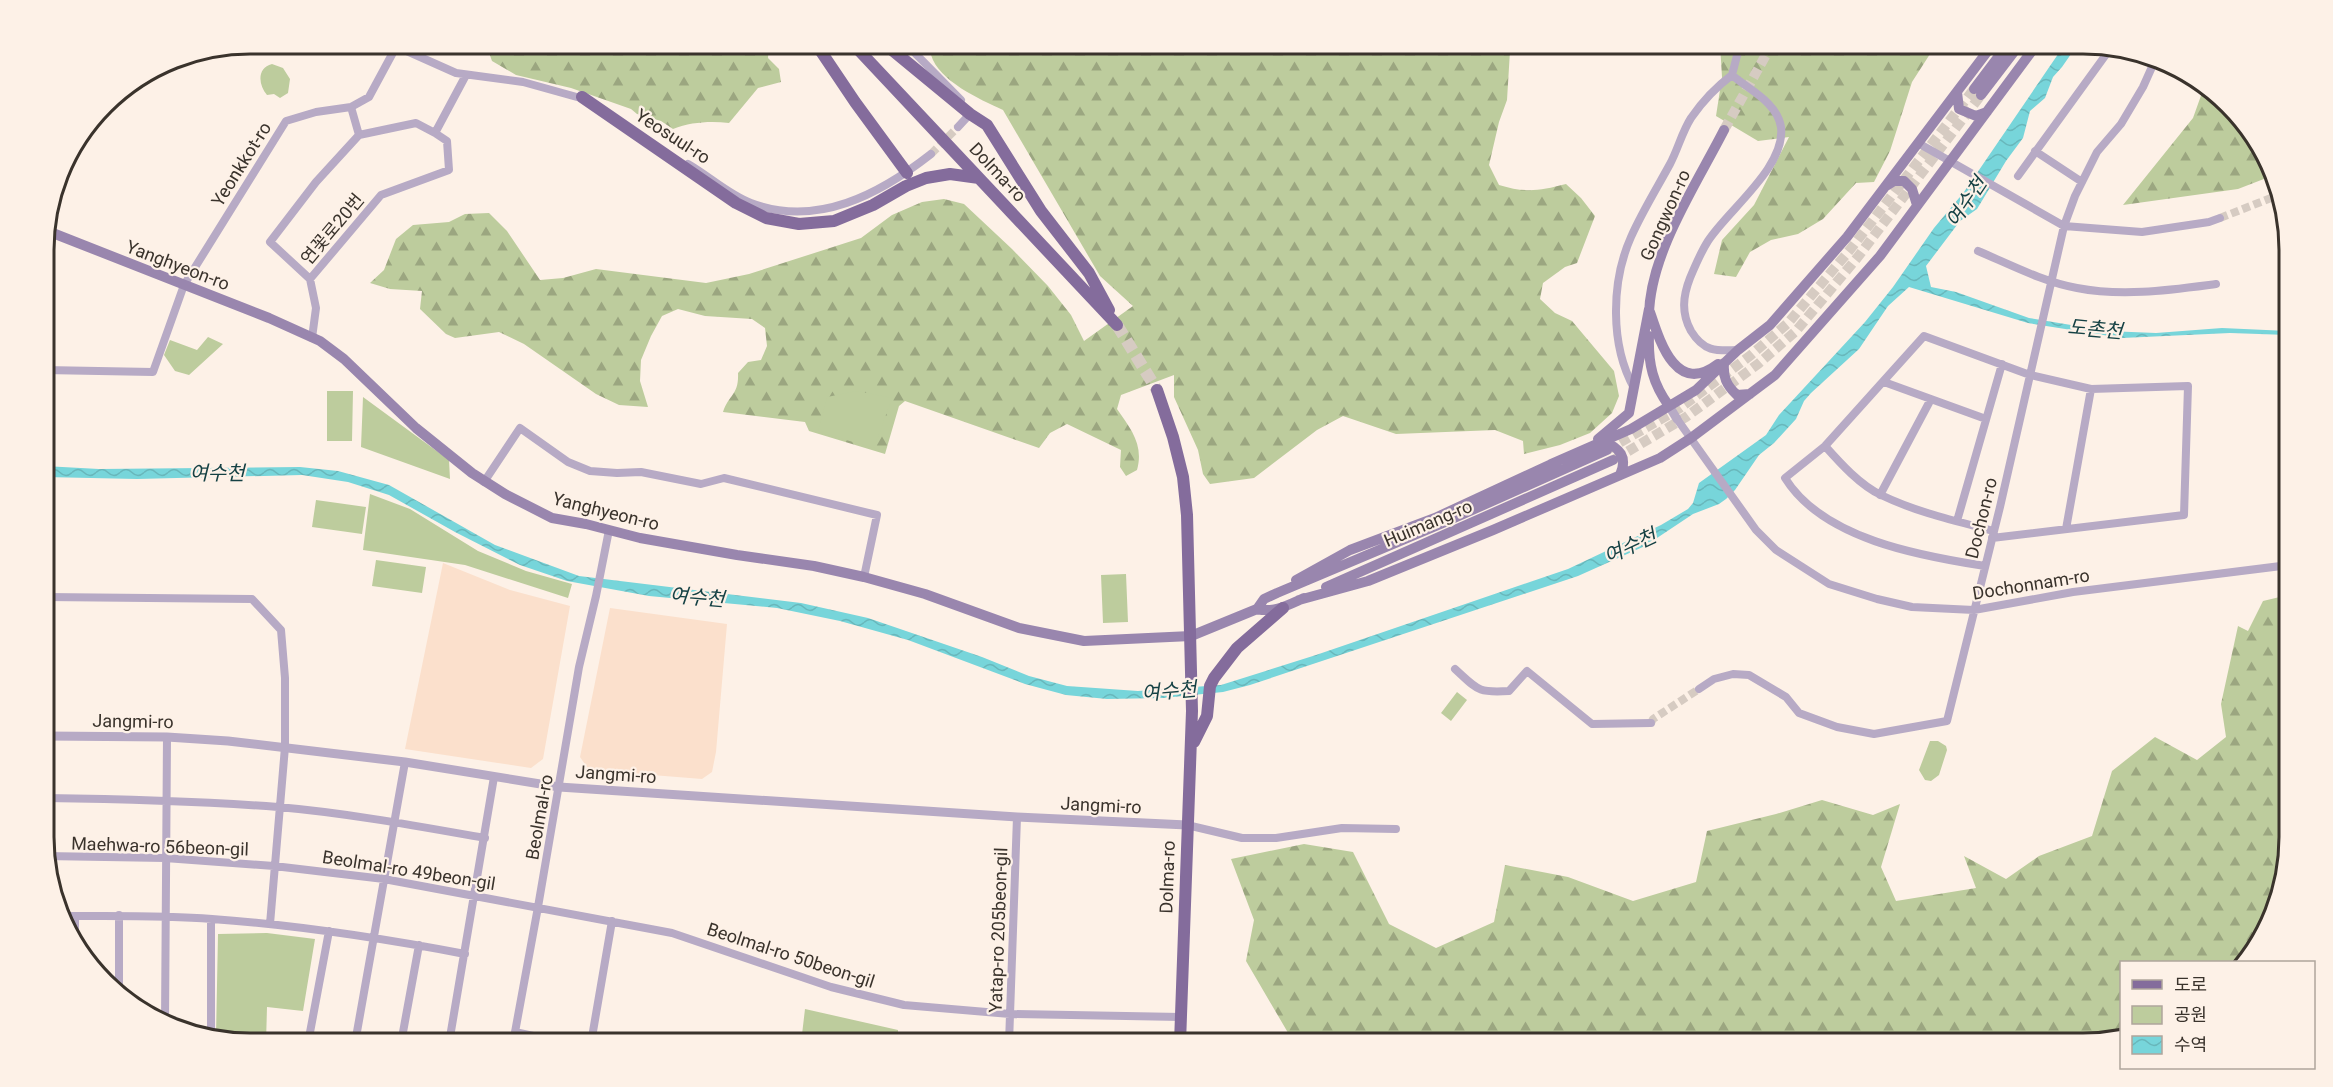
<svg xmlns="http://www.w3.org/2000/svg" width="2333" height="1087" viewBox="0 0 2333 1087" font-family="Roboto,'Noto Sans KR',sans-serif">
<style>
.built{fill:#fbe0cc}
.forest{fill:url(#forest-firs)}
.green{fill:#bdcc9d}
.water{fill:url(#water-waves)}
.lines{fill:none;stroke-linecap:round;stroke-linejoin:round}
.minor-tunnel{stroke:#d6cbc2;stroke-width:8;stroke-dasharray:8 4;stroke-linecap:butt}
.secondary-tunnel{stroke:#d6cbc2;stroke-width:10;stroke-dasharray:10 5;stroke-linecap:butt}
.primary-tunnel{stroke:#d6cbc2;stroke-width:12;stroke-dasharray:12 6;stroke-linecap:butt}
.minor{stroke:#b7aac5;stroke-width:8}
.tertiary{stroke:#b7aac5;stroke-width:9}
.secondary{stroke:#9986ae;stroke-width:10}
.primary{stroke:#846c9c;stroke-width:12}
.labels{text-anchor:middle;dominant-baseline:central;stroke-width:4.5;stroke-linejoin:round;paint-order:stroke}
.street-label{font-size:18px;fill:#3a332c;stroke:#fdf1e7}
.water-label{font-size:20px;font-style:italic;fill:#154144;stroke:#fdf1e7}
.rim{fill:none;stroke:#3a332c;stroke-width:3}
</style>
<defs>
<pattern id="forest-firs" width="22" height="20" patternUnits="userSpaceOnUse" patternTransform="scale(1.5)"><rect width="22" height="20" fill="#bdcc9d"/><path d="M5 1l3.5 6h-7zM16 11l3.5 6h-7z" fill="#9ba680"/></pattern>
<pattern id="water-waves" width="16" height="10" patternUnits="userSpaceOnUse" patternTransform="scale(1.5)"><rect width="16" height="10" fill="#77d5da"/><path d="M0 5q4-4 8 0t8 0" fill="none" stroke="#68b7bb"/></pattern>
</defs>
<rect width="100%" height="100%" fill="#fdf1e7"/>
<path class="built" d="M 443,563 L 510,590 L 570,606 L 543,759 L 531,768 L 405,749 Z
M 610,608 L 727,624 L 716,752 L 712,772 L 702,779 L 589,770 L 580,757 Z"/>
<path class="forest" d="M 486,44 L 769,44 L 768,58 L 779,69 L 781,82 L 758,88 L 729,123 C 710,121 691,122 673,129 L 661,121 L 637,114 L 631,109 L 594,96 L 571,88 L 516,75 L 492,61 Z
M 951,44 L 1527,44 L 1510,51 L 1507,100 L 1499,122 L 1489,165 L 1499,185 C 1525,193 1539,191 1566,184 L 1581,198 L 1595,216 L 1577,263 L 1565,267 L 1543,283 L 1540,299 L 1555,313 L 1572,321 L 1614,371 L 1619,396 L 1612,413 L 1590,433 L 1560,445 L 1524,454 L 1523,441 L 1495,430 L 1396,434 L 1343,416 L 1317,430 L 1254,478 L 1210,484 L 1203,474 L 1198,450 L 1174,397 L 1174,375 L 1121,395 L 1117,409 C 1131,429 1144,445 1137,470 L 1126,476 L 1120,467 L 1121,450 L 1067,424 L 1050,433 L 1039,448 L 905,401 L 899,406 L 885,454 L 809,431 L 805,422 L 723,412 C 729,394 739,395 738,373 L 748,362 L 761,360 L 767,346 L 765,328 L 752,319 L 705,316 L 678,309 L 662,316 L 651,336 L 641,360 L 640,381 L 648,407 L 619,405 L 596,394 L 524,344 L 499,332 L 455,338 L 446,334 L 420,309 L 422,291 L 390,289 L 370,283 L 384,270 L 396,239 L 413,225 L 449,222 L 465,214 L 489,213 L 507,231 L 540,280 L 563,278 L 596,269 L 706,283 L 749,274 L 861,238 L 892,215 L 922,202 L 944,199 L 964,204 L 1012,249 L 1048,286 L 1071,315 L 1084,341 L 1133,306 L 1100,276 L 1003,110 C 979,99 939,81 931,55 Z
M 1720,44 L 1921,44 L 1930,54 L 1912,82 L 1890,151 L 1874,182 L 1856,183 L 1823,219 L 1798,234 L 1771,240 L 1750,252 L 1736,277 L 1714,274 L 1722,240 L 1754,205 L 1789,137 L 1758,141 L 1716,116 L 1722,77 Z
M 2203,90 L 2247,124 L 2269,177 L 2238,189 L 2123,205 L 2193,118 Z
M 2288,595 L 2289,838 L 2274,916 L 2247,962 L 2122,962 L 2121,1035 L 2096,1043 L 1294,1043 L 1246,961 L 1254,920 L 1231,859 L 1304,844 L 1353,852 L 1389,924 L 1436,948 L 1494,922 L 1505,865 L 1568,877 L 1633,901 L 1696,882 L 1707,831 L 1776,814 L 1822,800 L 1873,815 L 1900,804 L 1881,867 L 1896,901 L 1976,888 L 1964,856 L 2006,879 L 2039,856 L 2092,836 L 2112,771 L 2155,737 L 2197,760 L 2226,737 L 2221,704 L 2238,626 L 2248,631 L 2263,601 Z"/>
<path class="green" d="M 272,64 L 283,68 L 290,79 L 288,93 L 280,98 L 274,94 L 267,95 C 258,84 257,68 272,64 Z
M 208,337 L 223,344 L 189,375 L 175,371 L 164,355 L 170,340 L 197,350 Z
M 327,391 L 353,391 L 352,441 L 327,441 Z
M 857,391 L 892,398 L 874,448 L 818,432 L 827,397 Z
M 363,397 L 449,460 L 450,479 L 361,447 Z
M 370,494 L 410,509 L 478,551 L 526,571 L 572,584 L 568,598 L 465,565 L 363,550 Z
M 316,500 L 366,507 L 362,534 L 312,527 Z
M 376,560 L 426,567 L 422,593 L 372,586 Z
M 1126,574 L 1128,622 L 1103,623 L 1101,575 Z
M 1457,692 L 1467,700 L 1451,721 L 1441,713 Z
M 1930,741 L 1938,741 L 1946,746 L 1947,750 L 1939,775 L 1931,781 L 1925,780 L 1919,770 Z
M 267,933 L 315,939 L 303,1011 L 267,1007 L 266,1043 L 250,1043 L 216,1037 L 218,934 Z
M 805,1009 L 898,1030 L 898,1043 L 801,1043 Z"/>
<path class="water" d="M 2065,44 L 2078,44 L 2062,67 L 2053,77 L 2045,98 L 2030,111 L 2023,138 L 2006,161 L 1977,209 L 1960,221 L 1926,266 L 1931,287 L 1956,292 L 2029,318 L 2107,331 L 2156,333 L 2222,328 L 2288,331 L 2288,335 L 2230,333 L 2122,338 L 2028,323 L 1909,287 L 1888,306 L 1859,349 L 1811,393 L 1804,401 L 1796,419 L 1774,443 L 1759,455 L 1735,490 L 1726,499 L 1719,504 L 1693,514 L 1645,546 L 1578,576 L 1250,685 L 1223,692 L 1163,698 L 1107,699 L 1066,695 L 1025,684 L 908,640 L 840,621 L 777,608 L 649,596 L 567,581 L 520,565 L 455,532 L 389,495 L 348,482 L 302,475 L 137,479 L 44,477 L 44,466 L 99,469 L 300,467 L 338,471 L 389,485 L 495,545 L 579,576 L 801,603 L 868,618 L 982,657 L 1029,676 L 1067,686 L 1138,691 L 1221,685 L 1316,655 L 1568,569 L 1661,525 L 1688,509 L 1693,503 L 1699,483 L 1766,435 L 1779,415 L 1865,322 L 1893,287 L 1934,228 L 1964,192 Z"/>
<g class="lines">
<path class="minor-tunnel" d="M 931,154 L 958,127
M 2220,218 L 2276,196
M 1651,723 L 1653,719 L 1699,689"/>
<path class="secondary-tunnel" d="M 1724,130 L 1772,44
M 1607,450 L 1680,408 L 1751,355 L 1788,323 L 1849,251 L 1974,89
M 1615,459 L 1686,417 L 1758,364 L 1796,331 L 1857,258 L 1981,95"/>
<path class="primary-tunnel" d="M 1117,325 L 1157,390"/>
<path class="minor" d="M 391,44 L 456,73 L 523,82 L 584,99
M 906,44 L 961,100
M 1732,75 L 1740,44
M 351,107 L 359,135 L 316,182 L 270,242 L 310,279 L 381,195 L 449,170 L 447,141 L 435,133 L 466,75
M 958,127 L 970,114 L 969,112
M 359,135 L 416,123 L 435,133
M 1918,143 L 2064,226 L 2142,232 L 2209,222 L 2220,218
M 2035,151 L 2082,182
M 688,164 C 709,176 729,195 751,203 C 817,228 880,194 931,154
M 2018,176 L 2110,49
M 1978,251 C 2009,264 2043,282 2077,288 C 2123,297 2170,290 2216,284
M 310,279 L 316,308 L 312,338
M 44,370 L 153,372 L 184,285 L 286,121 L 316,112 L 351,107 L 369,97 L 396,47
M 1884,382 L 1986,419
M 1634,388 C 1610,345 1611,282 1631,237 C 1642,212 1657,188 1670,164 C 1678,149 1682,132 1691,118 C 1702,102 1716,87 1732,75 C 1749,90 1777,102 1781,127 C 1786,167 1728,210 1708,241 C 1701,252 1695,266 1690,278 C 1683,296 1681,313 1691,331 C 1704,352 1716,351 1738,350
M 1677,419 L 1756,530 L 1776,550 L 1829,584 L 1877,599 L 1912,607 L 1974,610 L 2073,592 L 2289,565
M 1825,446 C 1841,464 1860,485 1881,495 C 1916,512 1956,521 1994,531
M 484,482 L 520,428 L 568,462 L 590,471 L 617,473 L 641,472 L 701,484 L 724,478 L 877,515 L 864,577
M 1880,495 L 1931,399
M 1957,521 L 2002,364
M 2066,529 L 2091,389
M 1985,566 C 1920,556 1823,539 1785,478 L 1825,446 L 1924,336 L 2030,375 L 2091,389 L 2188,386 L 2184,515 L 1992,538
M 45,597 L 252,599 L 281,630 L 285,678 L 285,747 L 270,924
M 1455,669 C 1478,690 1477,693 1509,691 L 1527,671 L 1592,724 L 1651,723
M 1699,689 L 1714,679 L 1733,674 L 1749,675 L 1786,697 L 1799,713 L 1837,727 L 1874,734 L 1947,721 L 2000,507 L 2064,226 L 2075,196 L 2097,152 L 2121,124 L 2143,87 L 2156,58
M 45,798 C 123,799 200,801 278,807 C 347,813 417,826 485,838
M 1187,825 L 1242,838 L 1276,838 L 1342,828 L 1396,829
M 45,856 L 165,858 L 274,866 L 384,879 L 672,933 L 831,987 L 904,1005 L 1010,1014 L 1181,1017
M 119,915 L 119,988
M 67,916 C 115,916 164,915 212,919 C 297,925 381,938 465,954
M 75,916 L 75,937
M 165,1023 L 167,737
M 515,1032 L 565,1043
M 211,1036 L 211,919
M 308,1043 L 329,931
M 355,1043 L 405,762
M 401,1043 L 419,945
M 449,1043 L 494,777
M 513,1043 L 538,907 L 579,667 L 596,596 L 609,530
M 591,1043 L 612,921
M 1009,1043 L 1017,817"/>
<path class="tertiary" d="M 2276,196 L 2277,196
M 1669,406 L 1677,419
M 45,736 L 167,737 L 228,741 L 405,762 L 559,787 L 1017,817 L 1187,825"/>
<path class="secondary" d="M 1974,89 L 2008,44
M 1957,92 L 1959,109 L 1976,116 L 1987,112
M 1981,95 L 2020,44
M 1886,186 L 1894,181 L 1904,181 L 1912,189 L 1917,205
M 45,230 L 269,318 L 320,341 L 344,359 L 416,428 L 472,473 L 505,494 L 552,518 L 586,524 L 640,538 L 737,555 L 814,566 L 864,577 L 925,594 L 1019,628 L 1084,641 L 1191,636 L 1257,609 L 1264,599 L 1277,593 L 1443,523 L 1607,450
M 1650,312 C 1660,342 1676,396 1718,364
M 1649,315 C 1650,253 1696,185 1724,130
M 1649,336 C 1648,364 1653,384 1669,406
M 1724,363 C 1723,377 1726,385 1737,395 L 1750,394
M 1598,439 L 1629,413 L 1649,309
M 1603,441 C 1620,448 1628,457 1620,475
M 1551,464 L 1631,429 L 1696,390 L 1738,350 L 1770,325 L 1847,237 L 1993,44
M 1296,580 L 1350,550 L 1435,518 L 1558,461
M 1326,587 L 1613,460
M 1299,600 L 1368,581 L 1493,530 L 1660,458 L 1691,438 L 1775,375 L 1880,256 L 2037,44
M 1257,609 C 1275,613 1288,605 1304,598"/>
<path class="primary" d="M 816,44 L 855,102 L 907,173
M 853,44 L 1117,325
M 885,44 L 970,114 L 987,125 L 1041,211 L 1089,273 L 1109,310
M 582,97 L 736,203 L 766,218 L 799,224 L 834,221 L 873,205 L 906,186 L 926,178 L 950,174 L 979,178
M 1157,390 L 1173,437 L 1183,477 L 1187,515 L 1192,711 L 1180,1043
M 1194,742 L 1207,716 L 1210,686 L 1214,678 L 1237,648 L 1283,608"/>
</g>
<g class="labels">
<g class="street-label">
<text transform="translate(673 136) rotate(33)">Yeosuul-ro</text>
<text transform="translate(241 164) rotate(-58)">Yeonkkot-ro</text>
<text transform="translate(998 172) rotate(47)">Dolma-ro</text>
<text transform="translate(1665 215) rotate(-66)">Gongwon-ro</text>
<text transform="translate(332 229) rotate(-50)">연꽃로20번</text>
<text transform="translate(178 265) rotate(21)">Yanghyeon-ro</text>
<text transform="translate(606 511) rotate(14)">Yanghyeon-ro</text>
<text transform="translate(1981 518) rotate(-76)">Dochon-ro</text>
<text transform="translate(1428 523) rotate(-23)">Huimang-ro</text>
<text transform="translate(2031 584) rotate(-9)">Dochonnam-ro</text>
<text transform="translate(133 721) rotate(1)">Jangmi-ro</text>
<text transform="translate(616 774) rotate(4)">Jangmi-ro</text>
<text transform="translate(1101 805) rotate(3)">Jangmi-ro</text>
<text transform="translate(539 817) rotate(-80)">Beolmal-ro</text>
<text transform="translate(160 846) rotate(2)">Maehwa-ro 56beon-gil</text>
<text transform="translate(409 870) rotate(9)">Beolmal-ro 49beon-gil</text>
<text transform="translate(1167 877) rotate(-88)">Dolma-ro</text>
<text transform="translate(998 930) rotate(-88)">Yatap-ro 205beon-gil</text>
<text transform="translate(791 955) rotate(18)">Beolmal-ro 50beon-gil</text>
</g>
<g class="water-label">
<text transform="translate(1966 202) rotate(-56)">여수천</text>
<text transform="translate(2095 329) rotate(5)">도촌천</text>
<text x="217" y="473">여수천</text>
<text transform="translate(1630 546) rotate(-25)">여수천</text>
<text transform="translate(697 597) rotate(5)">여수천</text>
<text transform="translate(1169 691) rotate(-5)">여수천</text>
</g>
</g>
<path d="M0 0H2333V1087H0ZM250 54H2083A196 196 0 0 1 2279 250V837A196 196 0 0 1 2083 1033H250A196 196 0 0 1 54 837V250A196 196 0 0 1 250 54Z" fill="#fdf1e7" fill-rule="evenodd"/>
<path class="rim" d="M250 54H2083A196 196 0 0 1 2279 250V837A196 196 0 0 1 2083 1033H250A196 196 0 0 1 54 837V250A196 196 0 0 1 250 54Z"/>
<rect x="2120" y="961" width="195" height="108" fill="#fdf1e7" stroke="#afa59c" stroke-width="1.5"/>
<rect x="2132" y="980" width="30" height="9" fill="#846c9c" stroke="#afa59c" stroke-width="1.5"/>
<text x="2174" y="991" font-size="18" fill="#3a332c">도로</text>
<rect x="2132" y="1006" width="30" height="18" fill="#bdcc9d" stroke="#afa59c" stroke-width="1.5"/>
<text x="2174" y="1021" font-size="18" fill="#3a332c">공원</text>
<rect x="2132" y="1036" width="30" height="18" fill="url(#water-waves)" stroke="#afa59c" stroke-width="1.5"/>
<text x="2174" y="1051" font-size="18" fill="#3a332c">수역</text>
</svg>
